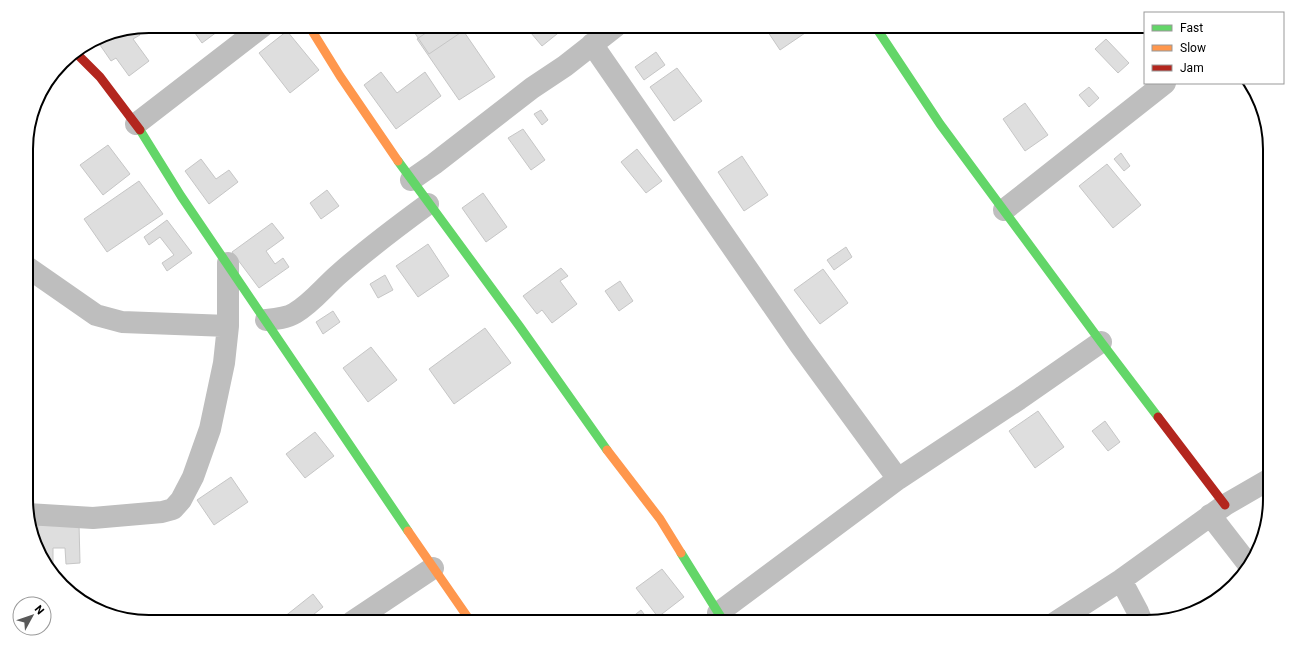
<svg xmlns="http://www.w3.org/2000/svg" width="1296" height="648" viewBox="0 0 1296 648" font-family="Roboto,sans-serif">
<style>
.building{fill:#dedede;stroke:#c6c6c6}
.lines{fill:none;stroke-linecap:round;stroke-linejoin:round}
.street{stroke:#bebebe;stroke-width:22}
.fast{stroke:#63d668;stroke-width:9}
.slow{stroke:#ff974d;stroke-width:9}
.jam{stroke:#b3261e;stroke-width:9}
.rim{fill:none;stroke:#000;stroke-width:2}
</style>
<rect width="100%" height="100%" fill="#fff"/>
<path class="building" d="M 190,26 L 225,26 L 202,43 Z
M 410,26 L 460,26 L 463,31 L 429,54 Z
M 436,26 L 460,26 L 495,77 L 459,100 L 417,39 Z
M 540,26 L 567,26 L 542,46 L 531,33 Z
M 764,26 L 805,26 L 808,31 L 780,50 Z
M 136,29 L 140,35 L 133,39 L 149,61 L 129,76 L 116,58 L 111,61 L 100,45 L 117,32 Z
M 287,31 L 319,70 L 290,93 L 259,53 Z
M 1106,39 L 1129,63 L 1118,73 L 1095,49 Z
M 656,52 L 665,65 L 644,80 L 635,67 Z
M 677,68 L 702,101 L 674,121 L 650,87 Z
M 381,72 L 397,93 L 425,72 L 441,96 L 396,129 L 364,85 Z
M 1089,87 L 1099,98 L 1089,107 L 1079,95 Z
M 1025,103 L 1048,135 L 1025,151 L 1003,119 Z
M 541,110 L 548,120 L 542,125 L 534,114 Z
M 523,129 L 545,160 L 531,170 L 508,138 Z
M 108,145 L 130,174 L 103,195 L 80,165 Z
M 637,149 L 662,181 L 646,193 L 621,162 Z
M 1121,153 L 1130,166 L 1124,171 L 1114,159 Z
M 742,156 L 768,195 L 744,211 L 718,172 Z
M 201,159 L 216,179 L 229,170 L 238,182 L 209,204 L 185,171 Z
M 1107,164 L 1141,205 L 1113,228 L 1079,186 Z
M 139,181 L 163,214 L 107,252 L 84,219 Z
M 327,190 L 339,206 L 321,219 L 310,203 Z
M 483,193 L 507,227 L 486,242 L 462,208 Z
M 167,220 L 192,253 L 167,271 L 162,263 L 174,255 L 160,237 L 149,245 L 144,237 Z
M 272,223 L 284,238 L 266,251 L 275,264 L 283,258 L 289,267 L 259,288 L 232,252 Z
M 428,244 L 449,276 L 418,297 L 396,266 Z
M 846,247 L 852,257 L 834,270 L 827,260 Z
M 561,268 L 568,276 L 560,281 L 577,304 L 552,323 L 542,310 L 537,314 L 523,296 Z
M 823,269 L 848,303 L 820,324 L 794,290 Z
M 385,275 L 393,290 L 378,298 L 370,284 Z
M 620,281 L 633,301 L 619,311 L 605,291 Z
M 333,311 L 340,322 L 323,334 L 316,322 Z
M 485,328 L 511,363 L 454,404 L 429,369 Z
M 371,347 L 397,380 L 368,402 L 343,368 Z
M 1038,411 L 1064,447 L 1035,468 L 1009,431 Z
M 1105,421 L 1120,442 L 1108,451 L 1092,431 Z
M 315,432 L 334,456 L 305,478 L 286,454 Z
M 231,477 L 248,502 L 214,525 L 197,500 Z
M 79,524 L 80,563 L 66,564 L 65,548 L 53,548 L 53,565 L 48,565 L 38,541 L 38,525 Z
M 662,569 L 684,597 L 658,617 L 636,588 Z
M 313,594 L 323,607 L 304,622 L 280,622 L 279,621 Z
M 641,610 L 650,622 L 626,622 Z"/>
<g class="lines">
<path class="street" d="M 592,44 L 800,345 L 898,479
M 136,124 L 263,26
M 411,180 L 434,164 L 532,88 L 565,66 L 616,26
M 1004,210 L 1165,83
M 27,267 L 96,315 L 122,322 L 228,326
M 266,320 C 276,319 287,318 295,313 C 312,303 324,287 339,274 C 367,249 398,226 428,204
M 27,514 L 93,518 L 162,512 L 173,509 L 181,500 L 193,477 L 210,429 L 224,363 L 228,326 L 228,263
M 1210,515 L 1248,564
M 1121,580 L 1138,612 L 1142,622
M 718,613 L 898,479 L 1019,399 L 1101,342
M 352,622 L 433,568
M 1056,622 L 1121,580 L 1225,505 L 1270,479"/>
<path class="fast" d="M 875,26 L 940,124 L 1101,342 L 1158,417
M 140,130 L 181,196 L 408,531
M 398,161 L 520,327 L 607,450
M 681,553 L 724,622"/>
<path class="slow" d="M 309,26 L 340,76 L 398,161
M 607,450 L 660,519 L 681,553
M 408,531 L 471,622"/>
<path class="jam" d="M 75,52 L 100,77 L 140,130
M 1158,417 L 1225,505"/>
</g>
<path d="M0 0H1296V648H0ZM149 33H1147A116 116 0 0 1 1263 149V499A116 116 0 0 1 1147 615H149A116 116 0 0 1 33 499V149A116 116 0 0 1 149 33Z" fill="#fff" fill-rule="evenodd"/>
<path class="rim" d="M149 33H1147A116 116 0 0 1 1263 149V499A116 116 0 0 1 1147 615H149A116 116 0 0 1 33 499V149A116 116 0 0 1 149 33Z"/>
<rect x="1144" y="12" width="140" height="72" fill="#ffffff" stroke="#999999"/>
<rect x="1152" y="25" width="20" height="6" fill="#63d668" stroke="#999999"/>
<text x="1180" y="32" font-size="12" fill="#000000">Fast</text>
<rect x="1152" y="45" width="20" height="6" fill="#ff974d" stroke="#999999"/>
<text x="1180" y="52" font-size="12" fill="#000000">Slow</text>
<rect x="1152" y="65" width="20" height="6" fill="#b3261e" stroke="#999999"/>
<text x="1180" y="72" font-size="12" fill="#000000">Jam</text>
<g transform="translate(32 616) rotate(50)"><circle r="19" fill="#ffffff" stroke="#999999"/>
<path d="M0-3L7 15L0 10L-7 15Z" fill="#595959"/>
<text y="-6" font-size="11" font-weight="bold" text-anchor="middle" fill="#000000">N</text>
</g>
</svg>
